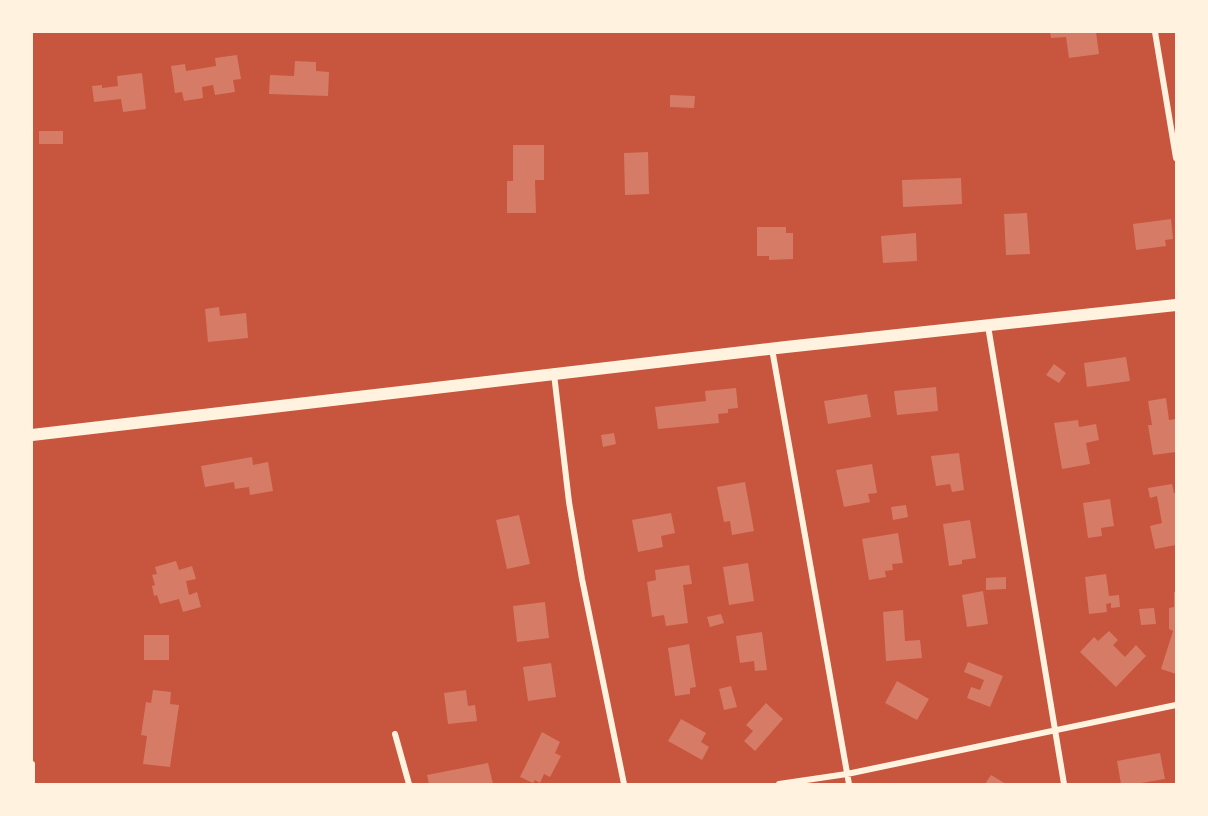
<svg xmlns="http://www.w3.org/2000/svg" width="1208" height="816" viewBox="0 0 1208 816" font-family="'IBM Plex Sans',sans-serif">
<style>
.building{fill:#d67c66}
.lines{fill:none;stroke-linecap:round;stroke-linejoin:round}
.minor{stroke:#fff3e0;stroke-width:6}
.secondary{stroke:#fff3e0;stroke-width:12}
</style>
<rect width="100%" height="100%" fill="#c8553d"/>
<path class="building" d="M 1050,32 L 1096,32 L 1099,54 L 1069,58 L 1066,37 L 1051,38 Z
M 237,55 L 241,79 L 233,80 L 235,92 L 215,95 L 213,85 L 202,87 L 203,98 L 184,101 L 182,92 L 175,93 L 171,66 L 185,64 L 186,71 L 216,66 L 215,58 Z
M 295,61 L 316,62 L 316,71 L 329,72 L 328,96 L 269,94 L 270,75 L 294,76 Z
M 142,73 L 146,109 L 123,112 L 121,99 L 94,102 L 92,86 L 102,85 L 102,88 L 118,86 L 117,76 Z
M 670,95 L 695,96 L 694,108 L 670,107 Z
M 39,131 L 63,131 L 63,144 L 39,144 Z
M 513,145 L 544,145 L 544,180 L 535,180 L 536,213 L 507,213 L 507,181 L 513,181 Z
M 648,152 L 649,194 L 625,195 L 624,153 Z
M 961,178 L 962,204 L 903,207 L 902,180 Z
M 1027,213 L 1030,254 L 1006,255 L 1004,214 Z
M 1171,219 L 1173,239 L 1165,240 L 1166,246 L 1136,250 L 1133,224 Z
M 757,227 L 786,227 L 786,233 L 793,233 L 793,259 L 769,260 L 769,256 L 757,256 Z
M 916,233 L 917,261 L 883,263 L 881,236 Z
M 219,307 L 220,316 L 246,313 L 248,338 L 208,342 L 205,309 Z
M 1126,357 L 1130,381 L 1087,387 L 1084,363 Z
M 1054,364 L 1066,373 L 1059,383 L 1046,375 Z
M 936,387 L 938,411 L 897,415 L 894,391 Z
M 736,388 L 738,408 L 728,409 L 728,413 L 718,414 L 719,423 L 658,429 L 655,407 L 706,401 L 705,391 Z
M 867,394 L 871,417 L 828,424 L 824,401 Z
M 1166,398 L 1169,420 L 1176,419 L 1176,452 L 1153,455 L 1148,425 L 1152,425 L 1148,401 Z
M 1078,420 L 1079,427 L 1096,424 L 1099,440 L 1086,443 L 1090,464 L 1062,469 L 1054,423 Z
M 614,433 L 616,444 L 603,447 L 601,435 Z
M 959,453 L 964,490 L 952,492 L 950,484 L 936,486 L 931,456 Z
M 252,457 L 253,465 L 268,462 L 273,491 L 250,495 L 249,487 L 235,489 L 234,482 L 205,487 L 201,466 Z
M 872,464 L 877,493 L 868,494 L 870,502 L 844,507 L 836,470 Z
M 745,482 L 754,531 L 732,535 L 730,521 L 724,522 L 717,487 Z
M 1172,484 L 1174,493 L 1176,493 L 1176,545 L 1155,549 L 1150,526 L 1162,523 L 1157,496 L 1150,498 L 1148,488 Z
M 1110,499 L 1114,526 L 1101,528 L 1102,536 L 1088,538 L 1083,503 Z
M 906,505 L 908,517 L 893,520 L 891,507 Z
M 671,513 L 675,533 L 661,536 L 663,547 L 638,552 L 632,520 Z
M 519,515 L 530,564 L 507,569 L 496,520 Z
M 970,520 L 976,558 L 962,560 L 962,564 L 949,566 L 943,524 Z
M 898,533 L 903,563 L 892,564 L 893,570 L 885,571 L 886,577 L 869,580 L 862,539 Z
M 176,561 L 179,570 L 192,566 L 196,579 L 186,581 L 189,595 L 197,592 L 201,607 L 183,612 L 179,599 L 160,604 L 157,595 L 154,596 L 152,586 L 155,585 L 152,575 L 157,574 L 155,567 Z
M 748,563 L 754,601 L 729,605 L 723,567 Z
M 689,565 L 692,584 L 683,585 L 688,623 L 666,626 L 664,615 L 652,617 L 647,582 L 656,580 L 655,570 Z
M 1106,574 L 1109,596 L 1119,595 L 1120,607 L 1111,608 L 1111,603 L 1106,604 L 1107,612 L 1089,614 L 1085,577 Z
M 1006,577 L 1006,589 L 986,590 L 986,578 Z
M 983,591 L 988,624 L 967,627 L 962,595 Z
M 1174,592 L 1176,592 L 1176,674 L 1161,669 L 1173,631 L 1169,629 L 1169,608 L 1174,607 Z
M 545,602 L 549,638 L 517,642 L 513,606 Z
M 1154,608 L 1156,624 L 1141,625 L 1139,609 Z
M 903,610 L 905,641 L 920,640 L 922,658 L 886,661 L 883,612 Z
M 721,614 L 724,623 L 710,627 L 707,617 Z
M 1109,631 L 1118,640 L 1113,645 L 1125,657 L 1136,645 L 1146,656 L 1116,687 L 1080,652 L 1094,637 L 1098,641 Z
M 762,632 L 767,670 L 755,671 L 754,661 L 740,663 L 736,636 Z
M 144,635 L 169,635 L 169,660 L 144,660 Z
M 689,644 L 696,687 L 690,688 L 690,694 L 675,696 L 668,648 Z
M 968,662 L 1003,676 L 990,707 L 967,698 L 971,687 L 980,690 L 984,680 L 964,672 Z
M 551,663 L 556,697 L 528,701 L 523,667 Z
M 897,681 L 929,699 L 917,720 L 885,703 Z
M 731,686 L 737,707 L 724,710 L 719,689 Z
M 153,690 L 171,692 L 170,704 L 179,705 L 170,767 L 143,764 L 147,736 L 141,735 L 146,702 L 151,703 Z
M 466,690 L 468,706 L 475,705 L 477,721 L 448,724 L 444,693 Z
M 766,703 L 783,719 L 755,751 L 744,741 L 753,731 L 746,725 Z
M 681,719 L 706,733 L 701,742 L 709,747 L 702,760 L 668,741 Z
M 542,732 L 560,742 L 555,753 L 561,756 L 550,777 L 544,774 L 540,783 L 535,780 L 533,783 L 520,777 Z
M 1160,753 L 1165,779 L 1135,784 L 1121,784 L 1117,761 Z
M 488,763 L 493,784 L 429,784 L 427,775 Z
M 991,775 L 1006,784 L 985,784 Z"/>
<g class="lines">
<path class="minor" d="M 1155,32 L 1176,158
M 988,326 L 1064,784
M 772,349 L 849,784
M 554,374 L 569,502 L 582,579 L 624,784
M 395,734 L 409,784
M 32,764 L 32,784
M 779,784 L 847,774 L 1176,705"/>
<path class="secondary" d="M 32,435 L 786,347 L 1176,305"/>
</g>
<rect width="1208" height="816" fill="none" stroke="#fff3e0" stroke-width="66"/>
</svg>
